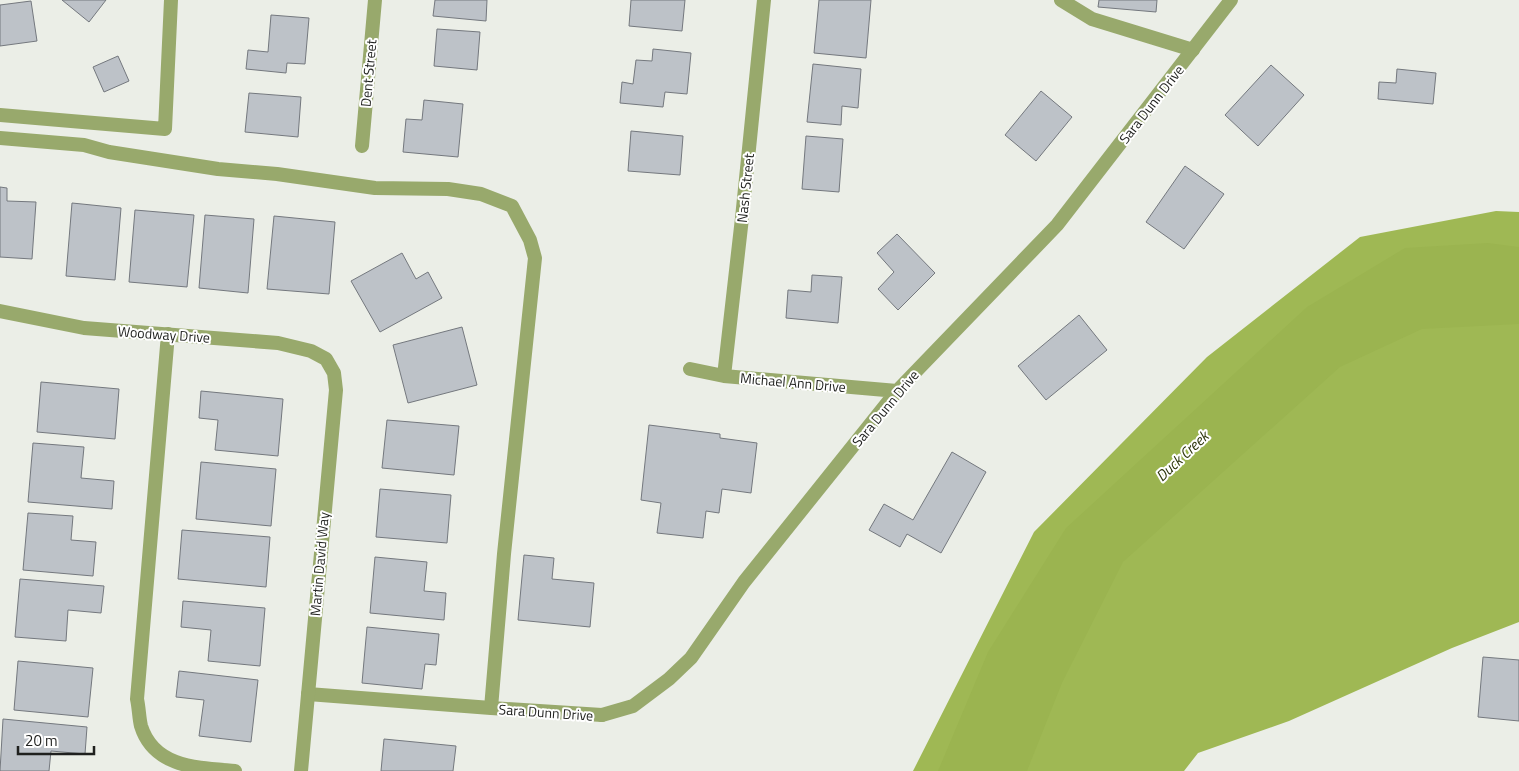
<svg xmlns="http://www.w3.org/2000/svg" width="1519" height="771" viewBox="0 0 1519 771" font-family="'Titillium Web',sans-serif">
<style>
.forest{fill:#9fb854}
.water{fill:#9bb450}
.building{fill:#bdc2c8;stroke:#74787e}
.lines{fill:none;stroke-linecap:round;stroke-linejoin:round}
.service{stroke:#98a96c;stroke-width:14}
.minor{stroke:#98a96c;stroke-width:14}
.labels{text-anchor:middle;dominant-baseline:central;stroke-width:4;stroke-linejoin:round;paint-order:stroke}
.street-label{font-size:14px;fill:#1f201e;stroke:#fff}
.water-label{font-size:15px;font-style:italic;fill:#2b340a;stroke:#fff}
</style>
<rect width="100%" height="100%" fill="#ebeee7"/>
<path class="forest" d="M 1496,211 L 1519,212 L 1519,622 L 1452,648 L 1289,721 L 1198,753 L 1184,771 L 913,771 L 1034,532 L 1207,357 L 1360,237 Z"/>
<path class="water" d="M 1488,243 L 1519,247 L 1519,324 L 1422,329 L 1340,367 L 1123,562 L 1062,683 L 1027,771 L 938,771 L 988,652 L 1066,528 L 1307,307 L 1405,248 Z"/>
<path class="building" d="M 62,0 L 106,0 L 89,22 Z
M 435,0 L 487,0 L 486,21 L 433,16 Z
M 631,0 L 685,0 L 682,31 L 629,26 Z
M 819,0 L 871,0 L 866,58 L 814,53 Z
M 1099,0 L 1157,0 L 1156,12 L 1098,7 Z
M 31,1 L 37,41 L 0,46 L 0,5 Z
M 271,15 L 309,18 L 305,64 L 287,63 L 286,73 L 246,69 L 248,50 L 268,52 Z
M 437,29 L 480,32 L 477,70 L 434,66 Z
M 653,49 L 691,53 L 687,94 L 665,92 L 663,107 L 620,103 L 622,82 L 633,84 L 636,60 L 652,61 Z
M 118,56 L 129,81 L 104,92 L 93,67 Z
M 813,64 L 861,69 L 858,108 L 842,106 L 841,125 L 807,122 Z
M 1271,65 L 1304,95 L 1258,146 L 1225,115 Z
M 1397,69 L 1436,73 L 1433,104 L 1378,99 L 1379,82 L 1396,83 Z
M 1041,91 L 1072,117 L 1036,161 L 1005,135 Z
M 249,93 L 301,97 L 298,137 L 245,132 Z
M 424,100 L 463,104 L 458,157 L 403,152 L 406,119 L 422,120 Z
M 631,131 L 683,136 L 680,175 L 628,171 Z
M 806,136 L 843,139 L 839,192 L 802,189 Z
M 1185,166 L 1224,194 L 1184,249 L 1146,222 Z
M 0,187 L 7,188 L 7,201 L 36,202 L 32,259 L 0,257 Z
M 72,203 L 121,208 L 115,280 L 66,276 Z
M 135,210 L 194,215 L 187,287 L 129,282 Z
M 205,215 L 254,219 L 248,293 L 199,288 Z
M 274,216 L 335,222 L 329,294 L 267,289 Z
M 897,234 L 935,273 L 898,310 L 878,289 L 894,272 L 877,253 Z
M 402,253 L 416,279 L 428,272 L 442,298 L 380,332 L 351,281 Z
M 812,275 L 842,277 L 838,323 L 786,318 L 788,290 L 811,292 Z
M 1079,315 L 1107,350 L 1046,400 L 1018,366 Z
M 462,327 L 477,385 L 408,403 L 393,345 Z
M 41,382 L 119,389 L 115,439 L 37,432 Z
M 201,391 L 283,399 L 278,456 L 215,450 L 218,420 L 199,418 Z
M 387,420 L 459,426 L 454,475 L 382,468 Z
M 649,425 L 720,434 L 720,438 L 757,443 L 751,493 L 722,489 L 719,513 L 706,511 L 703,538 L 657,533 L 661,503 L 641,500 Z
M 33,443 L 84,447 L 81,478 L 114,481 L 112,509 L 28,502 Z
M 952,452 L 986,472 L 941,553 L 907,534 L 900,547 L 869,530 L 884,504 L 913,520 Z
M 201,462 L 276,469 L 271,526 L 196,519 Z
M 380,489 L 451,495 L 447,543 L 376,537 Z
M 28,513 L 73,516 L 71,540 L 96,542 L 93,576 L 23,570 Z
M 182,530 L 270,537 L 266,587 L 178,579 Z
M 524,555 L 554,558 L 552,579 L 594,583 L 590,627 L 518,620 Z
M 375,557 L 427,562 L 424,591 L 446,593 L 444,620 L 370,613 Z
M 20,579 L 104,586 L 101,613 L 68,610 L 66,641 L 15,637 Z
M 183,601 L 265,608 L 260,666 L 208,661 L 211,630 L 181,627 Z
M 367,627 L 439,634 L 436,665 L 425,664 L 422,689 L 362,683 Z
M 1483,657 L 1519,660 L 1519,721 L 1478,717 Z
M 18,661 L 93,668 L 88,717 L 14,710 Z
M 179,671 L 258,680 L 251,742 L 199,736 L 204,700 L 176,697 Z
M 3,719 L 87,727 L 85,754 L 51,751 L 49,771 L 0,771 Z
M 384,739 L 456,746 L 453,771 L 381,771 Z"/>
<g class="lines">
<path class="service" d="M 1061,0 L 1092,19 L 1193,50
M 0,115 L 165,129 L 171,0
M 0,138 L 84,145 L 109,152 L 218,169 L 277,174 L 375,188 L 448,189 L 481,194 L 512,206 L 530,240 L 535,258 L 504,554 L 491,708 L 308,694
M 168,334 L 137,699 C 139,708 139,718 141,726 C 154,768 199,768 235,771
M 491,708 L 602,715"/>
<path class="minor" d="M 362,146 L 375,0
M 0,311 L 84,328 L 278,343 L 311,351 L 326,359 L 334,373 L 336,390 L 301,771
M 690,369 L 724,376 L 897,391
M 724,376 L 742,218 L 764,0
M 602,715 L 633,706 L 669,679 L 691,658 L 744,582 L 897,391 L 1057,225 L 1231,0"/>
</g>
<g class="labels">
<g class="street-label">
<text transform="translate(368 73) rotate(-85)">Dent Street</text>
<text transform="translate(1151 104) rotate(-52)">Sara Dunn Drive</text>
<text transform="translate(745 188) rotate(-84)">Nash Street</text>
<text transform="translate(164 334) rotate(4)">Woodway Drive</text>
<text transform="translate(793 382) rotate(5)">Michael Ann Drive</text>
<text transform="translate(885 408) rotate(-50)">Sara Dunn Drive</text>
<text transform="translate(319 564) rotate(-85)">Martin David Way</text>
<text transform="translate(546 712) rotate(4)">Sara Dunn Drive</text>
</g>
<g class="water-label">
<text transform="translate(1182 456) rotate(-43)">Duck Creek</text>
</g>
</g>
<path d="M18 746v8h76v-8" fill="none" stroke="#1f201e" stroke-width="2.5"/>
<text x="25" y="746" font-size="15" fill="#1f201e" stroke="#ffffff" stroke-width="4" paint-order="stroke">20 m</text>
</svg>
